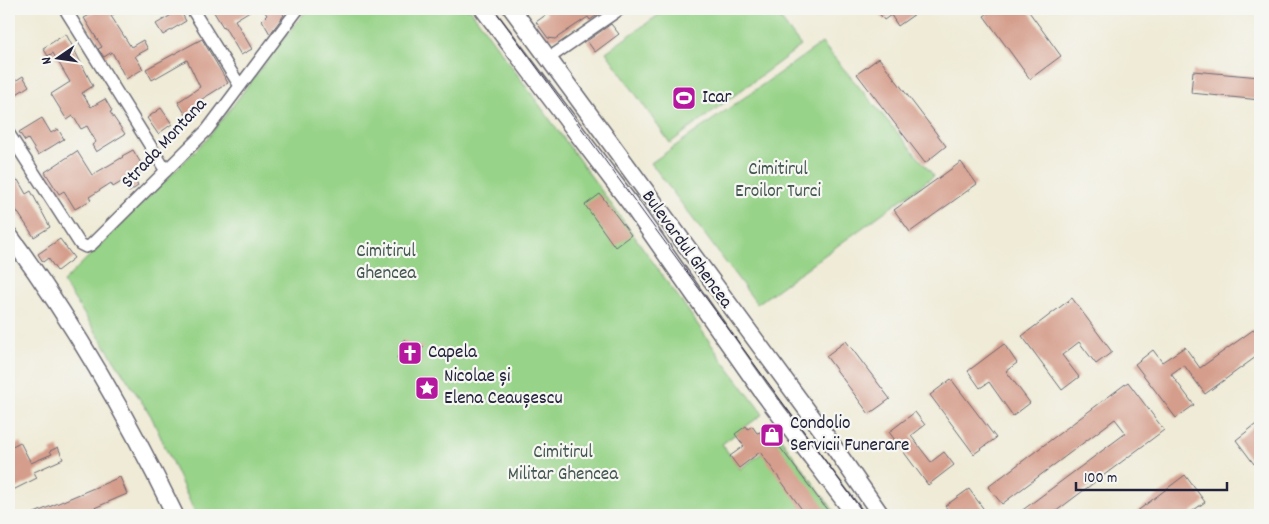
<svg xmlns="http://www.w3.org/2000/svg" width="1269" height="524" viewBox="0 0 1269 524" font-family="Dekko,sans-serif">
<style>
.green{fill:#97d388;stroke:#5c7a62}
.building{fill:#d59e8c}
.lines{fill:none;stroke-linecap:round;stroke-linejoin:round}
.minor-casing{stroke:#6a6872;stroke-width:14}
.secondary-casing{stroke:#6a6872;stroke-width:19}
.minor{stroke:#fff;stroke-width:11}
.secondary{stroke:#fff;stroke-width:16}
.tram{stroke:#22223b;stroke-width:1}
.labels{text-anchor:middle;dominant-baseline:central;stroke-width:4.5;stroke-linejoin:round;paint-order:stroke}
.poi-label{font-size:19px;fill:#22223b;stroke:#f6f6f2;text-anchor:start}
.street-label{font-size:19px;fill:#22223b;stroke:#f6f6f2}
.park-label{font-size:19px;fill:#455752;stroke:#f6f6f2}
</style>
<rect width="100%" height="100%" fill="#f6f6f2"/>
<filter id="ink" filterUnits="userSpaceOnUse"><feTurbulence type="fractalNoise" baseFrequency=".02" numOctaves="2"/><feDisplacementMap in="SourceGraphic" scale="10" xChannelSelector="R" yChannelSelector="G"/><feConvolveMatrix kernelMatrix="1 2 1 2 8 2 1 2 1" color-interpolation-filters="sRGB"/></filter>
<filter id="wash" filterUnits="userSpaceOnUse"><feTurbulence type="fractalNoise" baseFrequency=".0096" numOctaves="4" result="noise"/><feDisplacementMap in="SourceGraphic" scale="20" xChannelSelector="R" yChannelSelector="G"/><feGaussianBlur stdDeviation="1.12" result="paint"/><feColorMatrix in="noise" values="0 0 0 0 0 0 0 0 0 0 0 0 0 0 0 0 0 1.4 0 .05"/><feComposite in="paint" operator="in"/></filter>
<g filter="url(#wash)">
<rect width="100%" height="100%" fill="#efebd7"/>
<path class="green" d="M 307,9 L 470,9 L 687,309 L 720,357 L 763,414 L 722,444 L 740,469 L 781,439 L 837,515 L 196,515 L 151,416 L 63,282 L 207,139 Z
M 667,9 L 773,9 L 801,46 L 670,143 L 606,52 Z
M 822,43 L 934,176 L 757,304 L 651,163 Z"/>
<g id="blocks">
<path class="building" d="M 101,9 L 122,9 L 111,16 L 131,47 L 143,40 L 148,49 L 135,56 L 143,69 L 126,79 L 112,52 L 104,57 L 98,49 L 102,47 L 84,18 Z
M 212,9 L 253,9 L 235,20 L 252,49 L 241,55 L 224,26 L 223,27 Z
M 263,9 L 280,9 L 284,15 L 270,34 L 262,20 L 267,15 Z
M 544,9 L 600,9 L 602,12 L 590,20 L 588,17 L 555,39 L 548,38 L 536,22 L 547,14 Z
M 876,9 L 922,9 L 898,26 L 891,15 L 884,20 Z
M 994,9 L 1027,9 L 1061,56 L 1030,79 L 984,16 Z
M 180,10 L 186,21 L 163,35 L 156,24 Z
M 611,24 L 619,34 L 595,52 L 587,41 Z
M 66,34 L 93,86 L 82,93 L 91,107 L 105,99 L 112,111 L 110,112 L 125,134 L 96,152 L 92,145 L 96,142 L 87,126 L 81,129 L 73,116 L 67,120 L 51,94 L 70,82 L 53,53 L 48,56 L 43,48 Z
M 202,39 L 228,83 L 199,101 L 204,109 L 189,120 L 178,102 L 200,87 L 187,60 L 152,80 L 146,69 Z
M 879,58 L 946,146 L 925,163 L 857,74 Z
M 1193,71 L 1260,77 L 1260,100 L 1191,93 Z
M 23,76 L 29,86 L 9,99 L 9,85 Z
M 161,108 L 172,124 L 158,134 L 147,118 Z
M 42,118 L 51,133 L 58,129 L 64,139 L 38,155 L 28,139 L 25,141 L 19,132 Z
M 133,150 L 145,170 L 133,177 L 138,186 L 129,192 L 123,181 L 113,187 L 111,183 L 89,197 L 91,200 L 75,209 L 64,191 L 59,194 L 45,172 L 77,151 L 92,175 L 123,157 L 122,156 Z
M 961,162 L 977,184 L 910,232 L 894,210 Z
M 18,180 L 26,194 L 31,191 L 50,227 L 34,237 L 9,199 L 9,186 Z
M 600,194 L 631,235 L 615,247 L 585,205 Z
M 60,239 L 74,258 L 57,271 L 48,258 L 43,262 L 38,254 Z
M 1072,298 L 1112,352 L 1096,364 L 1079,342 L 1062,355 L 1079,377 L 1062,390 L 1022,336 Z
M 1260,325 L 1260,354 L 1205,394 L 1184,365 L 1171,374 L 1194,405 L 1176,418 L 1135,364 L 1153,350 L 1162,362 L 1185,347 L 1200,368 Z
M 405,339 L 408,343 L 424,347 L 416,352 L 422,361 L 404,361 L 401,364 L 397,357 L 400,355 L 401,347 L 399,344 Z
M 846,341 L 890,399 L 869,414 L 826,356 Z
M 1004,344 L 1017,363 L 1006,371 L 1030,403 L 1013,416 L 989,382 L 980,388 L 968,371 Z
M 951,379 L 996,438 L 974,454 L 930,395 Z
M 1128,382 L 1164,430 L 1051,515 L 1016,515 L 1126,433 L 1115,419 L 1002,504 L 988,487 Z
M 915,412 L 925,425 L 911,436 L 931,462 L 944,452 L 954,465 L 928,485 L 889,432 Z
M 1260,421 L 1260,459 L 1254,464 L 1236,440 Z
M 746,426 L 748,429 L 752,426 L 757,433 L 764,431 L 771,426 L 781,439 L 776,442 L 831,515 L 806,515 L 760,452 L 739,468 L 730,456 L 744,446 L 735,434 Z
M 20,442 L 31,463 L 52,454 L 50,451 L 58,447 L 63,459 L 34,472 L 37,478 L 9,492 L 9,448 Z
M 1185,475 L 1205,502 L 1187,515 L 1132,515 Z
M 120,477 L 127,494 L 78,515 L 30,515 Z
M 969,489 L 988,515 L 952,515 L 945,506 Z"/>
</g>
</g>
<g filter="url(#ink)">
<use href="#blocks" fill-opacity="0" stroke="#6a6872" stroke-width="1"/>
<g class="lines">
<g class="minor-casing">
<path id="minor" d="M 65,9 L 166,171
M 192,9 L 240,86
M 549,58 L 620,9
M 9,134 L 80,244 L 86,247 L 91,245 L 207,130 L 298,9"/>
</g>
<g class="secondary-casing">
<path id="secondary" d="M 483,9 L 632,206 L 761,390 L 855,515
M 512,9 L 829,440 L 881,515
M 9,235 C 73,321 128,418 175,515"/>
</g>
<use href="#minor" class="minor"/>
<use href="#secondary" class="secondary"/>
<path class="tram" d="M 494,9 L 865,515"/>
</g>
</g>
<defs>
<g id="stadium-square" transform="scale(1.25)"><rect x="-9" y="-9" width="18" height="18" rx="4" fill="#b5179e" stroke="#f6f6f2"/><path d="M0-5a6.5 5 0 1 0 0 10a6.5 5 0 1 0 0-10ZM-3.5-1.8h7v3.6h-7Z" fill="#fff"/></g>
<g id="church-square" transform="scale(1.25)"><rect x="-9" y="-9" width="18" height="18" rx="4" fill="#b5179e" stroke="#f6f6f2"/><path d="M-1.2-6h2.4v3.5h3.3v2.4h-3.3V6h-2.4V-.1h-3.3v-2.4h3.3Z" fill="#fff"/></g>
<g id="sight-square" transform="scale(1.25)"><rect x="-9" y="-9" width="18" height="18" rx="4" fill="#b5179e" stroke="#f6f6f2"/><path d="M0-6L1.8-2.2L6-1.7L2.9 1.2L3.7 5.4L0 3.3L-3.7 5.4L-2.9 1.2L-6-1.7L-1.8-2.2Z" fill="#fff"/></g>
<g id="shop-square" transform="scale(1.25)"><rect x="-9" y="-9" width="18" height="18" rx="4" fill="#b5179e" stroke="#f6f6f2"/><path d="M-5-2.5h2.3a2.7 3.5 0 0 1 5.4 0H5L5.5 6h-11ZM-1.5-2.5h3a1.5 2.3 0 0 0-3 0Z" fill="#fff"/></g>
</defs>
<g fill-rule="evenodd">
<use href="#stadium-square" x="684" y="98"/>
<use href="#church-square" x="410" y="353"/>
<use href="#sight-square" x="427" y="388"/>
<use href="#shop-square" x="772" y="435"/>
</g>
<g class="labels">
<g class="poi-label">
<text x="702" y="98">Icar</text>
<text x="428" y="353">Capela</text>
<text x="444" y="377">Nicolae și<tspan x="444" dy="22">Elena Ceaușescu</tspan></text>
<text x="790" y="424">Condolio<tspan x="790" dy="22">Servicii Funerare</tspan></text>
</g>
<g class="street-label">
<text transform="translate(165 144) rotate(-47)">Strada Montana</text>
<text transform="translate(686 250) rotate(54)">Bulevardul Ghencea</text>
</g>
<g class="park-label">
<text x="778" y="170">Cimitirul<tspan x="778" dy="22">Eroilor Turci</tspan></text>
<text x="386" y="252">Cimitirul<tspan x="386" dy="22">Ghencea</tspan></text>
<text x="563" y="453">Cimitirul<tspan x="563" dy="22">Militar Ghencea</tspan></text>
</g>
</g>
<rect width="1269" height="524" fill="none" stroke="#f6f6f2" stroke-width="30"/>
<g transform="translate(58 58) rotate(257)" stroke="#f6f6f2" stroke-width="4" paint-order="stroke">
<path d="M0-4L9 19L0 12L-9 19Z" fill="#22223b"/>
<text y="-8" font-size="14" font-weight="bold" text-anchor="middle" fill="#22223b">N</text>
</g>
<path d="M1076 482v8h151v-8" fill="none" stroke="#22223b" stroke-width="2.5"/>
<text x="1084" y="482" font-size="15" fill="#22223b" stroke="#f6f6f2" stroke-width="4" paint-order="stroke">100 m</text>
</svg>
